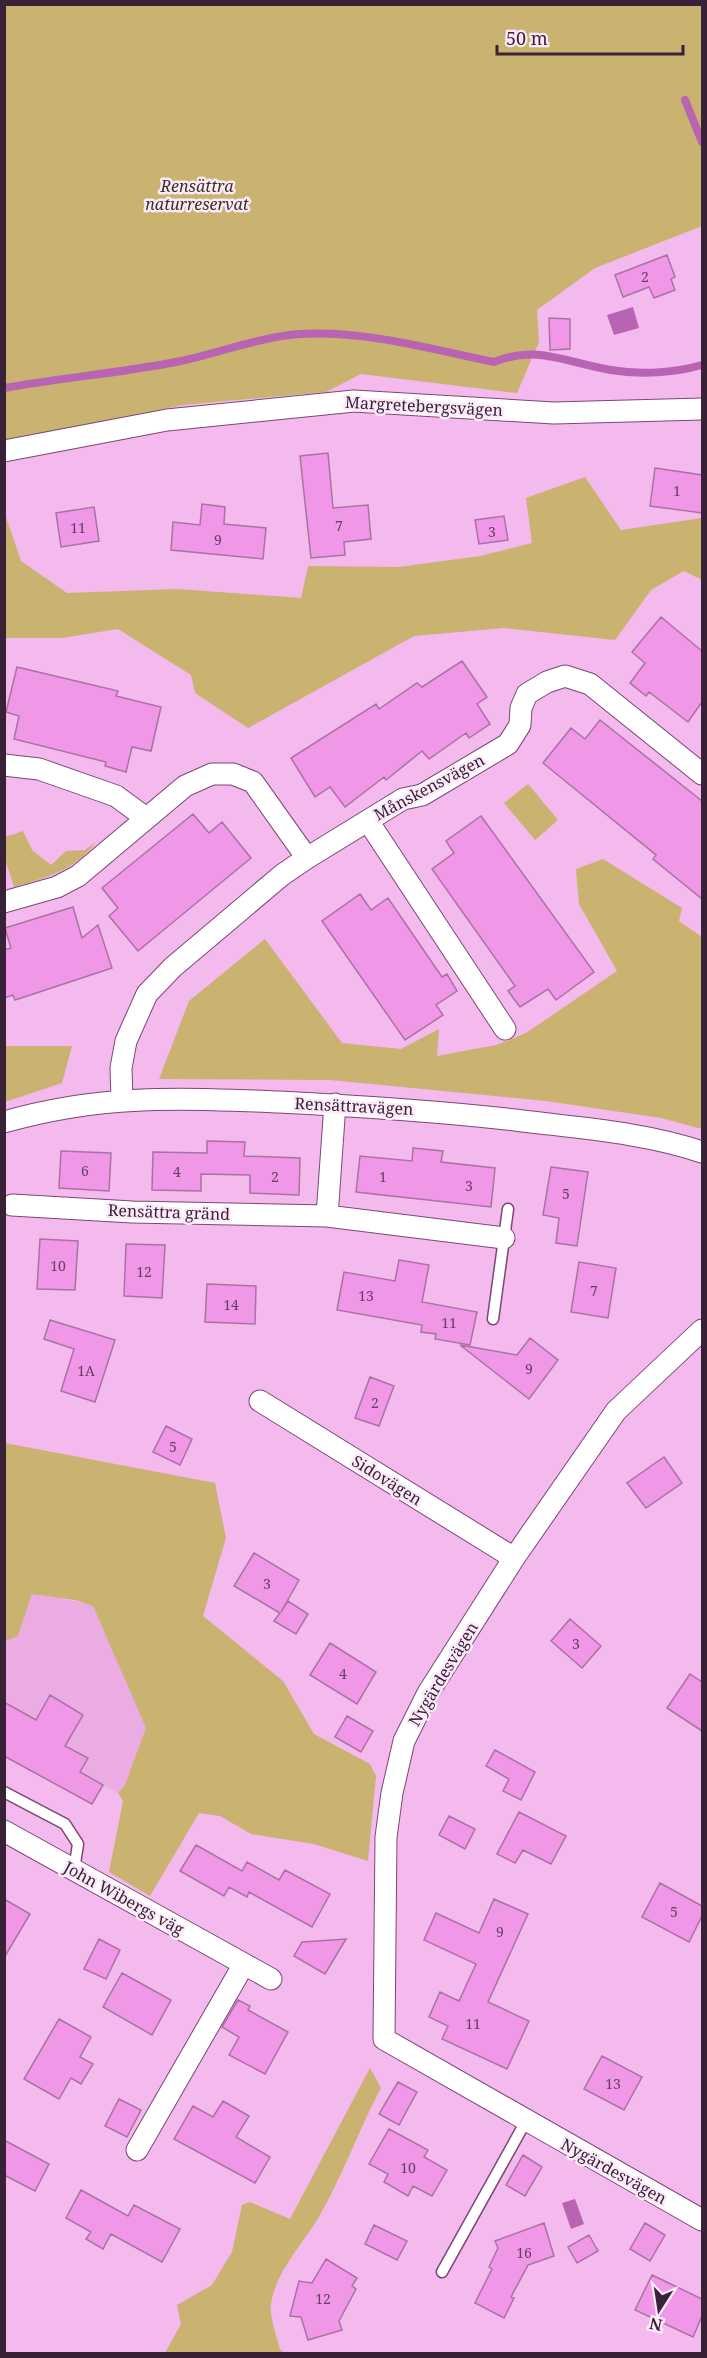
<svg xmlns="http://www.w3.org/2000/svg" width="707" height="2358" viewBox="0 0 707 2358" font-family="'Noto Serif',serif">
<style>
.built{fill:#ebabe3}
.green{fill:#cab270}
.water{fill:#b964b2}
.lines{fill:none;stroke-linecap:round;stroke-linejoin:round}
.stream{stroke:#b964b2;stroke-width:8}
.building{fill:#f097e7;stroke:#a972a3;stroke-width:1.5}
.lane-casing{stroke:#7b4776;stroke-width:13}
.street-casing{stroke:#7b4776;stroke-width:23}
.lane{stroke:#fff;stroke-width:10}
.street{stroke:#fff;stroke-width:21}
.labels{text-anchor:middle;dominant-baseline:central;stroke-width:5;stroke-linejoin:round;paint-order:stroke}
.number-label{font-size:14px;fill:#673f63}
.park-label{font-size:16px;font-style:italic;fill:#3a321d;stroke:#fceafa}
.street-label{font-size:16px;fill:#392237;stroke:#fceafa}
</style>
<rect width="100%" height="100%" fill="#f4b9ed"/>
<path class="built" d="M 4,1591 L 48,1595 L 93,1606 L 146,1728 L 124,1787 L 118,1793 L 90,1778 L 79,1798 L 69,1792 L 87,1758 L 65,1746 L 83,1715 L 51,1696 L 36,1720 L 5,1702 Z"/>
<path class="green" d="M 4,5 L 702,5 L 702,226 L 595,268 L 537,310 L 539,342 L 517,393 L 361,374 L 326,392 L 183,405 L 5,442 Z
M 585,477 L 621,530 L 702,518 L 702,580 L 684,571 L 651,590 L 615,640 L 504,628 L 414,636 L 248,728 L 195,693 L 191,675 L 118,629 L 62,638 L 5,638 L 5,514 L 21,561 L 67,593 L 177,589 L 301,598 L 308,566 L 399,567 L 480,556 L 532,543 L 526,498 Z
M 528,784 L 558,820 L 535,840 L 504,803 Z
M 23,831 L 32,850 L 51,865 L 66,851 L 85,850 L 96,842 C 76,870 45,878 14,887 L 5,859 L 5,837 Z
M 603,859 L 682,908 L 679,921 L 702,937 L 702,1129 L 661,1118 L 546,1101 L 330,1080 L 159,1079 L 189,1001 L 265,939 L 342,1043 L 401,1049 L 439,1029 L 437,1056 L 496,1045 L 526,1033 L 617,971 L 579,904 L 576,869 Z
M 4,1046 L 72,1046 L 62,1083 L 5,1102 Z
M 5,1443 L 215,1483 L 226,1538 L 203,1616 L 283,1681 L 314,1734 L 370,1764 L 376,1776 L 368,1861 L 314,1844 L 251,1834 L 220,1816 L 199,1813 L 150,1896 L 109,1872 L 123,1801 L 118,1793 L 124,1787 L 146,1728 L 93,1606 L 75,1600 L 32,1594 L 18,1636 L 5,1641 Z
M 370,2068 L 381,2088 C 358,2131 342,2178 317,2220 C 301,2246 275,2273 271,2304 C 269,2316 277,2337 280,2349 L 284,2353 L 165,2353 L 181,2324 L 177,2305 L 212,2285 L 232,2252 L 242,2205 L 250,2202 L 290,2219 Z"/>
<path class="water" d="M 633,307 L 639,328 L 614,335 L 607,315 Z
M 575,2199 L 584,2224 L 571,2229 L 562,2203 Z"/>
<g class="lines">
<path class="stream" d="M 685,100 L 702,142
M 4,388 C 61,378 119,373 176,362 C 217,354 258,337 300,334 C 364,330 431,349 494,362 C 537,344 567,363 611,370 C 640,375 674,373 702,365"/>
</g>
<path class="building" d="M 667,255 L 675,277 L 671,279 L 675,290 L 654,298 L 649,287 L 623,297 L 615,275 Z
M 549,318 L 570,319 L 570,349 L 550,350 Z
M 328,453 L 333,508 L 368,505 L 371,539 L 344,542 L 345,555 L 311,558 L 300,456 Z
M 655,468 L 702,475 L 702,513 L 650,506 Z
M 202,504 L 225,507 L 224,524 L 266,528 L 263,559 L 171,550 L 173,522 L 200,525 Z
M 94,507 L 99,541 L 61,547 L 56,513 Z
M 504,516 L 508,540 L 479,544 L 475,520 Z
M 661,617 L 702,651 L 702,702 L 688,722 L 649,692 L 646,696 L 630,683 L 645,663 L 632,652 Z
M 462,661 L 487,697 L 477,704 L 490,724 L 469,738 L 466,733 L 429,759 L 422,751 L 386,780 L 384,777 L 345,807 L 330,787 L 315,797 L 291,758 L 376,704 L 379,709 L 417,683 L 422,687 Z
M 17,667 L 118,691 L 116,696 L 161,707 L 151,751 L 132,747 L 126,772 L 105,766 L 106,762 L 14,739 L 19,716 L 6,712 Z
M 600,720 L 702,801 L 702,899 L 653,859 L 656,855 L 543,763 L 571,728 L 585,739 Z
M 193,814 L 209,833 L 222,822 L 251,858 L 138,951 L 109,916 L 118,908 L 102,888 Z
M 481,816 L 594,972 L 556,1000 L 548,989 L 520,1007 L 508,991 L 515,986 L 432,869 L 454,853 L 446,841 Z
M 360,894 L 371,910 L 388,898 L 442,977 L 447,974 L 457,991 L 436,1005 L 443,1015 L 405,1040 L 322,921 Z
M 73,907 L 82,938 L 98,925 L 112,968 L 15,1000 L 13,995 L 4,998 L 4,950 L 11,948 L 5,928 Z
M 207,1141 L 245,1142 L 244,1156 L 300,1158 L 299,1195 L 250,1193 L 250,1175 L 201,1174 L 201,1191 L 152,1190 L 153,1152 L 207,1153 Z
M 413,1148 L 443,1151 L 441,1162 L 495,1168 L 491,1207 L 356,1192 L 360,1156 L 412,1161 Z
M 61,1151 L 111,1153 L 109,1191 L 59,1188 Z
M 551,1167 L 588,1172 L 577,1246 L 556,1243 L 559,1218 L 543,1215 Z
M 40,1239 L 78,1241 L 75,1290 L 37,1289 Z
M 126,1244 L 165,1245 L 162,1298 L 124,1296 Z
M 399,1260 L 429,1265 L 422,1302 L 477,1312 L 470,1345 L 435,1339 L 436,1334 L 421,1332 L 422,1325 L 337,1310 L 344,1272 L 395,1281 Z
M 579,1262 L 616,1268 L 608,1318 L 571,1312 Z
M 207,1284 L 256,1286 L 255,1324 L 205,1322 Z
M 50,1320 L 115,1340 L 95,1402 L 61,1391 L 74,1349 L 44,1339 Z
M 530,1338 L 558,1360 L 529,1399 L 460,1345 L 517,1355 Z
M 370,1377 L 394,1386 L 379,1426 L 355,1418 Z
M 166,1426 L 192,1439 L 180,1465 L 153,1452 Z
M 664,1457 L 682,1483 L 646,1508 L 627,1483 Z
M 254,1553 L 299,1580 L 281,1612 L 288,1601 L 308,1614 L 296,1634 L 274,1621 L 280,1613 L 234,1586 Z
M 570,1619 L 601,1646 L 582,1668 L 551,1641 Z
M 330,1643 L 376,1672 L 357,1704 L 310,1675 Z
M 690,1674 L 702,1682 L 702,1731 L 667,1708 Z
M 50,1695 L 83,1715 L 65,1746 L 88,1758 L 80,1772 L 103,1785 L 92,1804 L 4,1756 L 4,1702 L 36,1720 Z
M 347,1716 L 373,1731 L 361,1752 L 335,1737 Z
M 495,1750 L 535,1772 L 521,1800 L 503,1791 L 509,1779 L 486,1766 Z
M 519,1812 L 566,1836 L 551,1864 L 523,1850 L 515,1863 L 497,1854 Z
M 449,1816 L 475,1829 L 465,1849 L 439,1835 Z
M 196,1845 L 242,1871 L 247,1862 L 279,1880 L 285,1870 L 330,1894 L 312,1927 L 249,1892 L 247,1897 L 229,1887 L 224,1896 L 180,1871 Z
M 660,1883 L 702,1906 L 702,1916 L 689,1942 L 642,1917 Z
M 4,1899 L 30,1914 L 4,1958 Z
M 494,1899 L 528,1914 L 488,2002 L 529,2021 L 507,2069 L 442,2039 L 448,2026 L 429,2017 L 440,1992 L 459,2001 L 476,1964 L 424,1940 L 436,1913 L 479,1933 Z
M 99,1939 L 120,1950 L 106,1979 L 84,1969 Z
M 346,1939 L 325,1974 L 294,1956 L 302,1942 Z
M 122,1973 L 171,2000 L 152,2035 L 103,2007 Z
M 238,2000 L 250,2006 L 248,2010 L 288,2032 L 265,2074 L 229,2055 L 239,2037 L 222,2027 Z
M 59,2019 L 91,2037 L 80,2057 L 93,2064 L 81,2084 L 71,2078 L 59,2099 L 24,2079 Z
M 602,2056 L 642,2077 L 624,2110 L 584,2089 Z
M 398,2082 L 417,2092 L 399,2125 L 379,2114 Z
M 119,2099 L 141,2110 L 127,2137 L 105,2126 Z
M 223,2101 L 249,2116 L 236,2137 L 270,2157 L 255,2183 L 174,2139 L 193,2106 L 213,2117 Z
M 389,2129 L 428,2150 L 424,2157 L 447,2170 L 432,2196 L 413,2186 L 408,2196 L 384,2182 L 388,2174 L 369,2164 Z
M 4,2140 L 49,2164 L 35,2191 L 4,2175 Z
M 523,2155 L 542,2167 L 525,2196 L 506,2185 Z
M 81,2190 L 128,2216 L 134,2205 L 180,2229 L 162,2262 L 111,2234 L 103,2249 L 86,2239 L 91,2232 L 66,2218 Z
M 544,2223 L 554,2256 L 528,2265 L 511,2297 L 514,2298 L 504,2318 L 475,2303 L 492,2269 L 489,2267 L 498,2248 L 495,2241 Z
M 645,2223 L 665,2235 L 650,2261 L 630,2249 Z
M 374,2225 L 407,2241 L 397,2260 L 365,2244 Z
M 589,2235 L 598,2251 L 577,2263 L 568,2247 Z
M 326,2259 L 357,2278 L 352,2286 L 356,2289 L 339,2321 L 342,2330 L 308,2340 L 301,2317 L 290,2316 L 299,2281 L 312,2283 Z
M 652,2275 L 702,2299 L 702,2316 L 693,2337 L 635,2310 Z"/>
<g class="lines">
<g class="lane-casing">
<path id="lane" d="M 493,1319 L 508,1209
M 4,1792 L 65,1824 L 78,1844 L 74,1870
M 442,2272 L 526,2121"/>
</g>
<g class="street-casing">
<path id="street" d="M 4,451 L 167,420 L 354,401 L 554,413 L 702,409
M 4,765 L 39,769 L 116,796 L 146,818
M 368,821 L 505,1029
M 4,902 L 57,887 L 78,876 L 185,786 L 212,774 L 233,774 L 253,782 L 307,858
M 122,1100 L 121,1068 L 126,1041 L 147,994 L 173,967 L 282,875 L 307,858 L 403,799 L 422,795 L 508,744 L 520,725 L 521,708 L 527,694 L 547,682 L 565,676 L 590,684 L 702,774
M 335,1104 L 327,1216 L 504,1238
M 4,1122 C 101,1094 180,1098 279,1102 C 358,1106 436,1111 515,1120 C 577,1128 643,1132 702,1152
M 12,1205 L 132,1212 L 327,1216
M 702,1330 L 616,1411 L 514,1558 L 428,1693 L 404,1741 L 392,1793 L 386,1837 L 384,2039 L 702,2220
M 260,1401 L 514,1558
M 4,1831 L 244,1964 L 137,2150
M 244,1964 L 271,1979"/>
</g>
<use href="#lane" class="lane"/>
<use href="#street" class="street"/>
</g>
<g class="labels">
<g class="number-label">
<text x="645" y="276">2</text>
<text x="677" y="490">1</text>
<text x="339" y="525">7</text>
<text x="78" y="527">11</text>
<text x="492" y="531">3</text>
<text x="218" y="539">9</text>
<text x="85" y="1170">6</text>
<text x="177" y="1171">4</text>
<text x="275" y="1176">2</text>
<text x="383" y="1176">1</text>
<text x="469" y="1185">3</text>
<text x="566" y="1193">5</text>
<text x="58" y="1265">10</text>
<text x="144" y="1271">12</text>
<text x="594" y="1290">7</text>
<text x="366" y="1295">13</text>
<text x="231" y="1304">14</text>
<text x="449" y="1322">11</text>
<text x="529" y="1368">9</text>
<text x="86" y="1370">1A</text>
<text x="375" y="1402">2</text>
<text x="173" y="1446">5</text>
<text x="267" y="1583">3</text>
<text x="576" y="1643">3</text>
<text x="343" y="1673">4</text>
<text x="674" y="1911">5</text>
<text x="500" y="1931">9</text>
<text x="473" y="2023">11</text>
<text x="613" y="2083">13</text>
<text x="408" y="2167">10</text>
<text x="524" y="2252">16</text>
<text x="323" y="2298">12</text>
</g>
<g class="park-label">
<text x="197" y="186">Rensättra<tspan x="197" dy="18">naturreservat</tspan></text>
</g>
<g class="street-label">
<text transform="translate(424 406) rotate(3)">Margretebergsvägen</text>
<text transform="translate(429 787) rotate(-28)">Månskensvägen</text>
<text transform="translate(354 1106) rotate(3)">Rensättravägen</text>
<text transform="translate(169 1212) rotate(2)">Rensättra gränd</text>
<text transform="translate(387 1480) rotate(32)">Sidovägen</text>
<text transform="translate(443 1674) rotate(-59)">Nygärdesvägen</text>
<text transform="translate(124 1898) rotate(29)">John Wibergs väg</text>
<text transform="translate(614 2171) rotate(29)">Nygärdesvägen</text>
</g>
</g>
<rect width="707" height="2358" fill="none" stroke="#392237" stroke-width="12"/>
<g transform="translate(659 2310) rotate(192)" stroke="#fceafa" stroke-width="4.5" paint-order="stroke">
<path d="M0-4.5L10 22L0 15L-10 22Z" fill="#392237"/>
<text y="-9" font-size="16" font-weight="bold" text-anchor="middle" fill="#392237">N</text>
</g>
<path d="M497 45v9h186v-9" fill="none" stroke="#392237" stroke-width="3"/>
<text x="506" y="45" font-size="18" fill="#392237" stroke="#fceafa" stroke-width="4.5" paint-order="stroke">50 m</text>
</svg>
